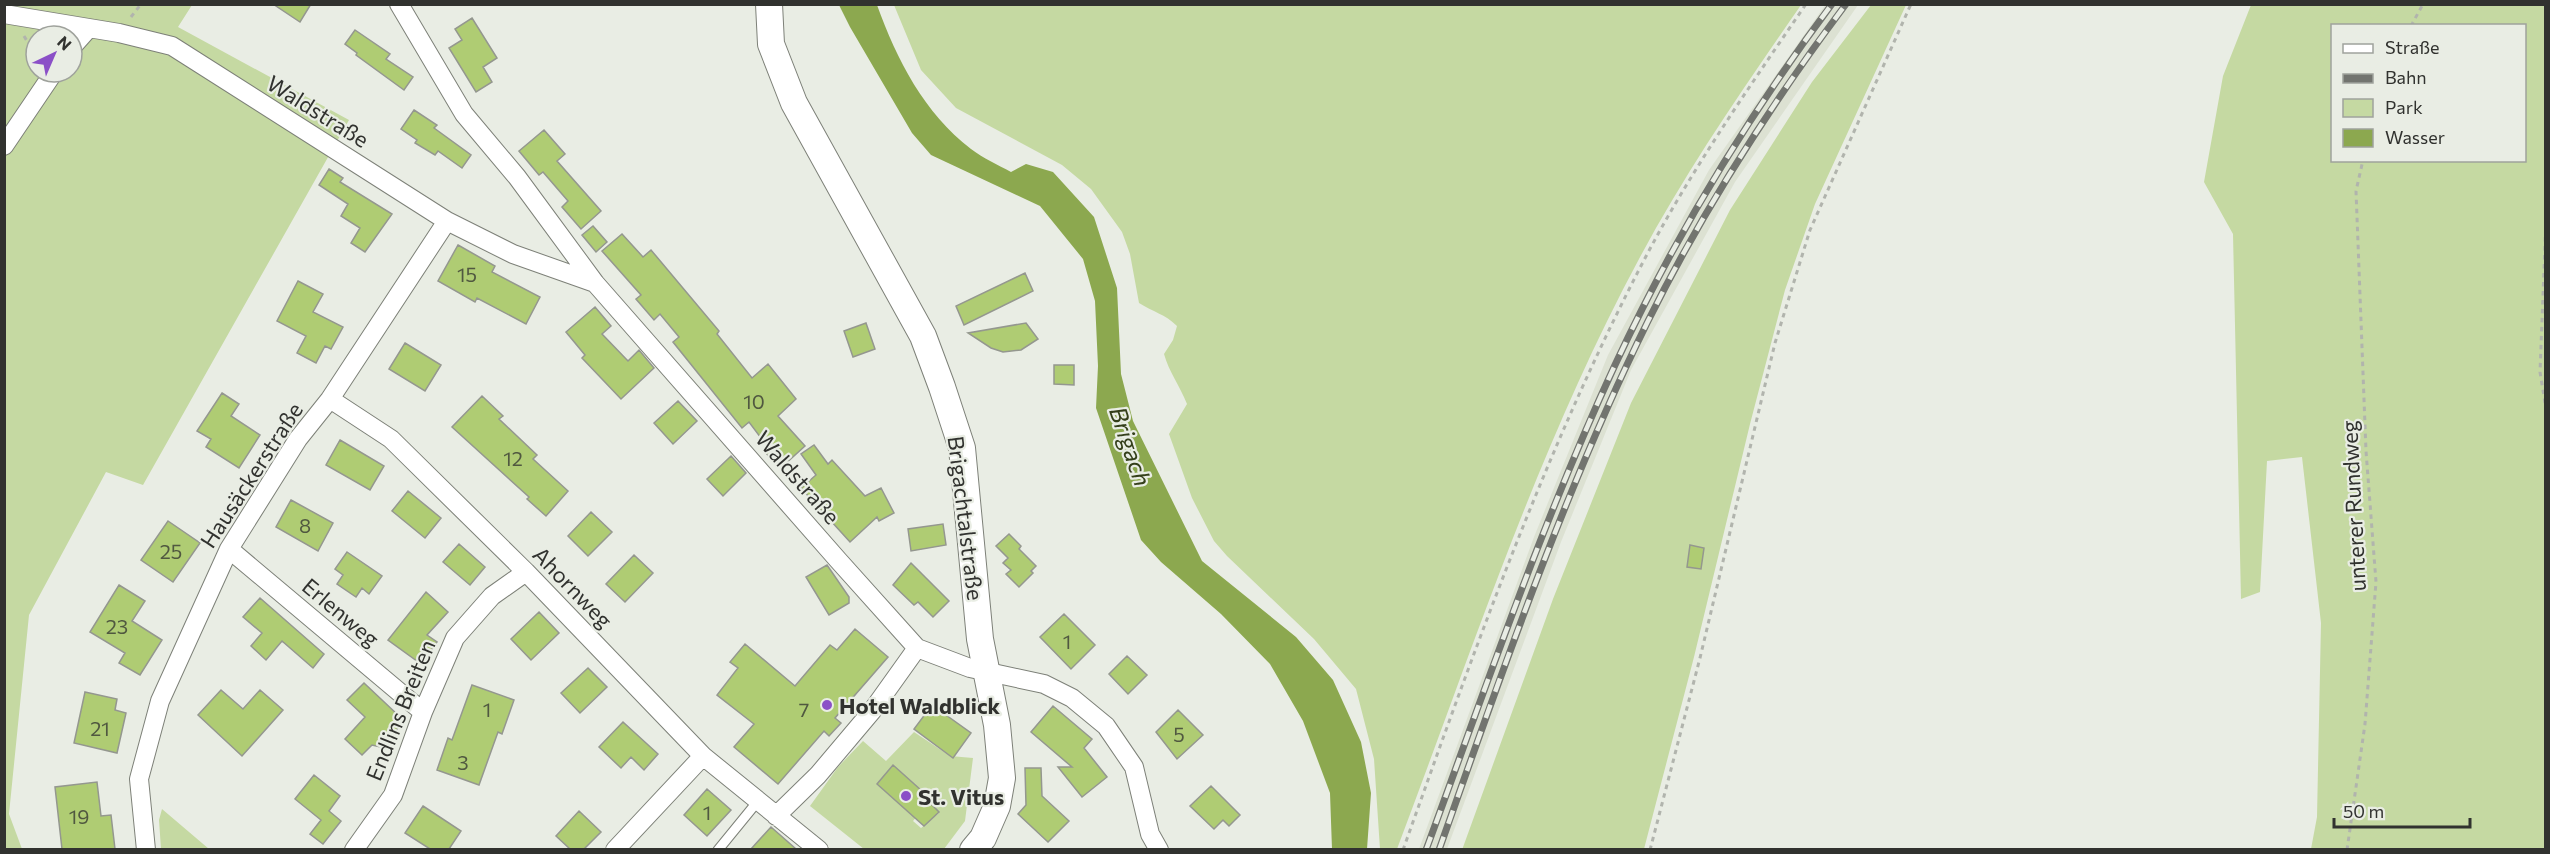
<svg xmlns="http://www.w3.org/2000/svg" width="2550" height="854" viewBox="0 0 2550 854" font-family="Commissioner,sans-serif">
<style>
.built{fill:#dce1d2}
.green{fill:#c5d9a2;fill-rule:evenodd}
.water{fill:#8ca84f}
.building{fill:#afcc73;stroke:#94978f;stroke-width:1.5}
.lines{fill:none;stroke-linecap:round;stroke-linejoin:round}
.lane-casing{stroke:#7d8078;stroke-width:11}
.street-casing{stroke:#7d8078;stroke-width:20}
.secondary-casing{stroke:#7d8078;stroke-width:28}
.path{stroke:#b1b4ad;stroke-width:3;stroke-dasharray:4.5 4.5;stroke-linecap:butt}
.lane{stroke:#fff;stroke-width:9}
.street{stroke:#fff;stroke-width:18}
.secondary{stroke:#fff;stroke-width:26}
.rail-casing{stroke:#72746f;stroke-width:7}
.rail{stroke:#e9ede4;stroke-width:4.5;stroke-dasharray:14;stroke-linecap:butt}
.poi-dot{fill:#8b50c7;stroke:#e9ede4;stroke-width:2}
.labels{text-anchor:middle;dominant-baseline:central;stroke-width:4.5;stroke-linejoin:round;paint-order:stroke}
.number-label{font-size:20px;fill:#505840}
.street-label{font-size:22px;fill:#31322f;stroke:#e9ede4}
.poi-label{font-size:22px;font-weight:bold;fill:#31322f;stroke:#e9ede4;text-anchor:start}
.water-label{font-size:24px;font-style:italic;fill:#343f1a;stroke:#e9ede4}
</style>
<rect width="100%" height="100%" fill="#e9ede4"/>
<path class="built" d="M 1826,4 L 1858,5 L 1735,182 L 1631,370 L 1561,542 L 1447,849 L 1419,849 L 1534,537 L 1608,355 L 1709,170 Z"/>
<path class="green" d="M 5,5 L 192,5 L 178,27 L 349,120 L 143,485 L 106,472 L 29,615 L 9,814 L 22,849 L 5,850 ZM 36,36 L 72,36 L 72,72 L 36,72 Z
M 894,5 L 1801,5 C 1744,87 1686,171 1639,259 C 1538,447 1472,651 1397,849 L 1380,849 L 1374,759 L 1356,689 L 1314,639 L 1227,556 L 1214,541 L 1192,498 L 1169,434 L 1187,404 C 1180,386 1169,372 1164,354 L 1173,340 L 1177,326 C 1165,314 1153,312 1139,303 L 1130,254 L 1122,232 L 1091,189 L 1062,165 L 956,108 L 921,70 Z
M 1871,5 L 1906,5 L 1815,204 L 1785,290 L 1750,424 L 1694,657 L 1644,849 L 1462,850 L 1553,599 L 1631,403 L 1730,210 L 1812,82 Z
M 2251,5 L 2545,5 L 2545,849 L 2311,849 L 2317,817 L 2321,623 L 2302,457 L 2267,461 L 2260,592 L 2241,599 L 2233,234 L 2204,182 L 2223,76 ZM 2332,26 L 2524,26 L 2524,160 L 2332,160 Z
M 914,732 L 950,756 L 973,758 L 965,821 L 944,849 L 864,849 L 810,806 L 838,767 L 863,741 L 886,761 ZM 893,765 L 922,791 L 919,794 L 939,813 L 921,828 L 913,821 L 918,815 L 905,809 L 877,784 Z
M 162,809 L 209,849 L 161,849 L 159,820 Z"/>
<path class="water" d="M 839,5 L 877,5 C 897,60 924,113 971,149 C 983,158 998,165 1011,172 L 1026,164 L 1053,172 L 1094,217 L 1117,288 L 1121,374 L 1133,421 L 1202,561 L 1296,637 L 1333,680 L 1361,742 L 1371,793 L 1367,849 L 1332,849 L 1330,793 L 1303,721 L 1270,664 L 1221,614 L 1161,562 L 1141,540 L 1096,408 L 1098,366 L 1095,301 L 1083,259 L 1040,206 L 931,155 L 912,133 L 850,27 Z"/>
<path class="building" d="M 273,4 L 311,4 L 300,22 Z
M 472,18 L 497,58 L 483,67 L 492,82 L 476,92 L 449,48 L 462,40 L 455,29 Z
M 355,30 L 390,54 L 386,59 L 413,77 L 404,90 L 356,55 L 357,53 L 345,44 Z
M 414,110 L 437,125 L 434,128 L 471,155 L 462,168 L 438,151 L 435,155 L 415,143 L 417,140 L 401,129 Z
M 544,130 L 565,154 L 557,161 L 601,211 L 581,229 L 562,207 L 568,201 L 543,172 L 539,175 L 519,151 Z
M 329,169 L 343,178 L 340,182 L 392,214 L 365,252 L 351,243 L 360,228 L 341,216 L 348,204 L 319,185 Z
M 593,226 L 607,242 L 596,252 L 582,235 Z
M 622,234 L 643,257 L 651,250 L 719,331 L 717,334 L 752,378 L 768,364 L 796,399 L 778,416 L 805,446 L 785,464 L 783,461 L 778,466 L 763,450 L 767,446 L 749,422 L 742,428 L 673,342 L 679,337 L 660,314 L 654,320 L 636,299 L 641,295 L 602,251 Z
M 458,245 L 495,266 L 492,272 L 540,297 L 526,324 L 477,298 L 475,302 L 438,281 Z
M 1025,273 L 1033,291 L 964,325 L 956,306 Z
M 298,281 L 323,294 L 313,312 L 343,327 L 331,349 L 325,346 L 316,363 L 297,353 L 306,336 L 277,321 Z
M 595,307 L 611,326 L 602,334 L 628,361 L 639,350 L 654,368 L 621,399 L 582,358 L 585,355 L 566,332 Z
M 866,323 L 875,349 L 853,357 L 844,331 Z
M 1026,323 L 1038,339 L 1021,350 L 1003,352 L 991,348 L 968,333 Z
M 405,343 L 441,365 L 425,391 L 389,369 Z
M 1054,365 L 1074,365 L 1074,385 L 1054,384 Z
M 222,393 L 239,404 L 231,416 L 260,435 L 239,468 L 206,447 L 211,439 L 197,431 Z
M 482,396 L 503,416 L 499,419 L 537,455 L 533,459 L 568,491 L 546,516 L 527,499 L 529,497 L 452,427 Z
M 678,401 L 697,421 L 673,444 L 654,423 Z
M 340,440 L 384,466 L 370,490 L 326,465 Z
M 814,445 L 828,464 L 832,460 L 865,496 L 881,488 L 894,513 L 879,521 L 877,517 L 850,542 L 801,488 L 816,475 L 801,454 Z
M 731,456 L 746,473 L 723,496 L 707,479 Z
M 408,491 L 441,518 L 425,538 L 392,511 Z
M 291,500 L 333,523 L 318,551 L 276,527 Z
M 591,512 L 612,532 L 588,556 L 568,536 Z
M 168,521 L 200,543 L 173,582 L 141,560 Z
M 943,524 L 946,545 L 911,551 L 908,529 Z
M 1009,534 L 1021,546 L 1019,549 L 1036,566 L 1031,571 L 1033,573 L 1019,587 L 1006,574 L 1011,570 L 1003,563 L 1008,558 L 996,546 Z
M 459,544 L 485,567 L 470,585 L 443,562 Z
M 1690,545 L 1704,548 L 1701,569 L 1687,567 Z
M 347,552 L 382,576 L 369,594 L 362,588 L 356,597 L 337,584 L 343,575 L 335,569 Z
M 634,555 L 653,573 L 625,602 L 606,584 Z
M 911,563 L 949,601 L 933,617 L 918,602 L 914,605 L 893,585 Z
M 827,565 L 849,597 L 849,603 L 829,615 L 806,577 Z
M 119,585 L 145,601 L 132,621 L 162,640 L 140,675 L 119,663 L 125,653 L 90,632 Z
M 426,592 L 448,612 L 427,635 L 437,642 L 421,664 L 388,640 Z
M 260,598 L 324,654 L 313,668 L 282,641 L 266,660 L 251,646 L 262,633 L 243,617 Z
M 539,612 L 559,633 L 531,660 L 511,639 Z
M 1064,614 L 1095,645 L 1071,669 L 1040,637 Z
M 855,629 L 888,657 L 835,718 L 841,723 L 829,736 L 824,731 L 778,784 L 734,747 L 754,724 L 717,695 L 738,668 L 730,662 L 745,644 L 795,686 L 830,645 L 837,650 Z
M 1127,656 L 1147,675 L 1128,694 L 1109,674 Z
M 588,668 L 607,687 L 580,713 L 561,693 Z
M 364,683 L 399,716 L 394,750 L 372,745 L 362,755 L 345,739 L 365,717 L 347,700 Z
M 472,685 L 514,700 L 502,734 L 498,732 L 479,785 L 437,770 L 448,738 L 452,740 Z
M 221,690 L 243,709 L 260,690 L 283,710 L 242,756 L 198,715 Z
M 85,692 L 117,699 L 115,710 L 126,713 L 117,753 L 74,743 Z
M 932,705 L 971,733 L 953,758 L 914,729 Z
M 1053,706 L 1092,739 L 1084,748 L 1107,777 L 1082,797 L 1058,767 L 1072,767 L 1031,732 Z
M 1178,710 L 1203,735 L 1177,759 L 1156,732 Z
M 623,722 L 658,754 L 644,770 L 631,757 L 621,768 L 599,747 Z
M 893,765 L 922,791 L 920,793 L 939,812 L 924,826 L 877,784 Z
M 1025,768 L 1041,768 L 1042,796 L 1069,821 L 1048,842 L 1018,814 L 1026,805 Z
M 314,775 L 340,796 L 329,811 L 341,821 L 323,844 L 310,834 L 321,820 L 295,799 Z
M 97,782 L 101,816 L 111,815 L 115,849 L 62,849 L 55,787 Z
M 1211,786 L 1240,815 L 1229,826 L 1223,820 L 1214,829 L 1190,806 Z
M 707,789 L 731,810 L 707,836 L 684,815 Z
M 423,806 L 461,831 L 449,849 L 430,849 L 405,833 Z
M 579,811 L 601,832 L 584,849 L 570,849 L 556,836 Z
M 771,827 L 796,849 L 751,849 Z"/>
<g class="lines">
<g class="lane-casing">
<path id="lane" d="M 718,850 L 758,801"/>
</g>
<g class="street-casing">
<path id="street" d="M 399,4 L 464,114 L 517,177 L 595,283 L 838,560 L 917,648 L 970,668 L 1044,684 L 1072,698 L 1106,726 L 1134,767 L 1150,834 L 1159,850
M 4,14 L 119,33 L 172,46 L 447,221 L 513,254 L 595,283
M 72,47 L 88,29
M 4,146 L 54,72
M 330,399 L 391,439 L 526,572 L 703,756 L 819,850
M 229,549 L 423,712
M 776,816 L 818,775 L 872,711 L 917,648
M 146,850 L 139,779 L 160,701 L 229,549 L 298,439 L 330,399 L 447,221
M 354,850 L 393,795 L 423,712 L 455,638 L 492,596 L 526,572
M 615,850 L 703,756"/>
</g>
<g class="secondary-casing">
<path id="secondary" d="M 769,4 L 771,44 L 794,103 L 923,336 L 942,387 L 962,448 L 980,639 L 997,725 L 1002,778 L 997,806 L 983,838 L 973,850"/>
</g>
<path class="path" d="M 131,17 L 141,4
M 2411,26 L 2423,4
M 24,36 L 36,56
M 2546,219 L 2540,372 L 2546,409
M 1403,850 C 1474,651 1545,451 1642,264 C 1689,173 1748,89 1806,4
M 1650,850 L 1700,658 L 1775,343 L 1810,230 L 1911,4
M 2347,850 L 2365,724 L 2376,582 L 2366,451 L 2356,191 L 2363,160"/>
<use href="#lane" class="lane"/>
<use href="#street" class="street"/>
<use href="#secondary" class="secondary"/>
<g class="rail-casing">
<path id="rail" d="M 1426,850 C 1486,687 1542,522 1615,365 C 1674,238 1748,116 1832,4
M 1439,850 C 1502,672 1564,491 1648,321 C 1703,210 1771,104 1846,4"/>
</g>
<use href="#rail" class="rail"/>
</g>
<g class="poi-dot">
<circle cx="827" cy="705" r="6"/>
<circle cx="906" cy="796" r="6"/>
</g>
<g class="labels">
<g class="number-label">
<text x="467" y="274">15</text>
<text x="754" y="401">10</text>
<text x="513" y="458">12</text>
<text x="305" y="525">8</text>
<text x="171" y="551">25</text>
<text x="117" y="626">23</text>
<text x="1067" y="641">1</text>
<text x="487" y="709">1</text>
<text x="804" y="709">7</text>
<text x="100" y="728">21</text>
<text x="1179" y="734">5</text>
<text x="463" y="762">3</text>
<text x="707" y="812">1</text>
<text x="79" y="816">19</text>
</g>
<g class="street-label">
<text transform="translate(318 111) rotate(32)">Waldstraße</text>
<text transform="translate(251 475) rotate(-57)">Hausäckerstraße</text>
<text transform="translate(798 477) rotate(49)">Waldstraße</text>
<text transform="translate(2353 506) rotate(-93)">unterer Rundweg</text>
<text transform="translate(966 518) rotate(83)">Brigachtalstraße</text>
<text transform="translate(573 587) rotate(46)">Ahornweg</text>
<text transform="translate(341 612) rotate(40)">Erlenweg</text>
<text transform="translate(400 710) rotate(-68)">Endlins Breiten</text>
</g>
<g class="poi-label">
<text x="839" y="705">Hotel Waldblick</text>
<text x="918" y="796">St. Vitus</text>
</g>
<g class="water-label">
<text transform="translate(1131 446) rotate(71)">Brigach</text>
</g>
</g>
<rect width="2550" height="854" fill="none" stroke="#31322f" stroke-width="12"/>
<rect x="2331" y="24" width="195" height="138" fill="#e9ede4" stroke="#9fa29c" stroke-width="1.5"/>
<rect x="2343" y="44" width="30" height="9" fill="#ffffff" stroke="#9fa29c" stroke-width="1.5"/>
<text x="2385" y="54" font-size="18" fill="#31322f">Straße</text>
<rect x="2343" y="74" width="30" height="9" fill="#72746f" stroke="#9fa29c" stroke-width="1.5"/>
<text x="2385" y="84" font-size="18" fill="#31322f">Bahn</text>
<rect x="2343" y="99" width="30" height="18" fill="#c5d9a2" stroke="#9fa29c" stroke-width="1.5"/>
<text x="2385" y="114" font-size="18" fill="#31322f">Park</text>
<rect x="2343" y="129" width="30" height="18" fill="#8ca84f" stroke="#9fa29c" stroke-width="1.5"/>
<text x="2385" y="144" font-size="18" fill="#31322f">Wasser</text>
<g transform="translate(54 54) rotate(44)"><circle r="28" fill="#e9ede4" stroke="#9fa29c" stroke-width="1.5"/>
<path d="M0-4.5L10 22L0 15L-10 22Z" fill="#8b50c7"/>
<text y="-9" font-size="16" font-weight="bold" text-anchor="middle" fill="#31322f">N</text>
</g>
<path d="M2334 818v9h136v-9" fill="none" stroke="#31322f" stroke-width="3"/>
<text x="2343" y="818" font-size="18" fill="#31322f" stroke="#e9ede4" stroke-width="4.5" paint-order="stroke">50 m</text>
</svg>
